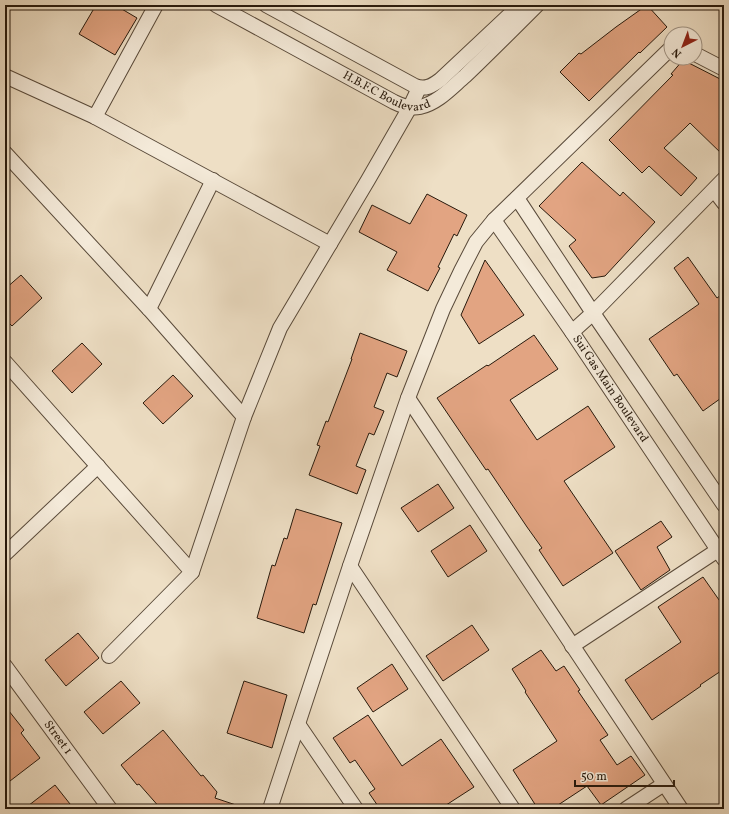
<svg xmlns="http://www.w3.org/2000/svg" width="729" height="814" viewBox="0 0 729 814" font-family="Vollkorn,serif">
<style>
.building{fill:#e2a482;stroke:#27190c}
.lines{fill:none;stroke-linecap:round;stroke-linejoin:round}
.street-casing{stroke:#594a3a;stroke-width:16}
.street{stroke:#f4ead9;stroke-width:14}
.labels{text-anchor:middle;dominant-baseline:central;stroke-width:3.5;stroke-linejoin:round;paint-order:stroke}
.street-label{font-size:12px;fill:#27190c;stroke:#f4ead9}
</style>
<rect width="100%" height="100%" fill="#eedfc5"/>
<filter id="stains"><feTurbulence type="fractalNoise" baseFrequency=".005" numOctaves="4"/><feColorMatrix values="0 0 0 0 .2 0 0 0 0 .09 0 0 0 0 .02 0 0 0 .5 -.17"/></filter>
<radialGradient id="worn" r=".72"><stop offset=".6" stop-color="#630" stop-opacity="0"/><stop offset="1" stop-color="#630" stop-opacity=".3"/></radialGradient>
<path class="building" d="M 96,5 L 115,5 L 137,18 L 115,55 L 79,34 Z
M 647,5 L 667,27 L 640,53 L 639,52 L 589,101 L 560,72 L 579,53 L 581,54 L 616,27 Z
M 683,60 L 724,81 L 724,156 L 690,123 L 685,128 L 664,148 L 697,178 L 681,196 L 649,166 L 642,173 L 609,140 L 673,75 L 671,74 Z
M 582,162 L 620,196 L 623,192 L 655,222 L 605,276 L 592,278 L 569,246 L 576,240 L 539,206 Z
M 427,194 L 467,215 L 457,236 L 454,234 L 438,267 L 440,268 L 428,291 L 387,270 L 397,252 L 359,232 L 372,205 L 410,224 Z
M 688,257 L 717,298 L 724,293 L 724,396 L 703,411 L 677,374 L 674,376 L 649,339 L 699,304 L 674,268 Z
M 485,260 L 524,315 L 479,344 L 461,315 Z
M 21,275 L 42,298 L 12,326 L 5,319 L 5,289 Z
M 360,333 L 407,351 L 397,377 L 387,373 L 374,407 L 384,411 L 374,435 L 369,433 L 356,466 L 366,470 L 357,494 L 309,475 L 320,446 L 317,445 L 326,421 L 328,422 L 352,359 L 351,359 Z
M 534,335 L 558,369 L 510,400 L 537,440 L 588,406 L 615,447 L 564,481 L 613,553 L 563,586 L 539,550 L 542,548 L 527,527 L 488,469 L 486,470 L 437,398 L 487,365 L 488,366 Z
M 82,343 L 102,364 L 72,393 L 52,371 Z
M 173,375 L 193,396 L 163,424 L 143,403 Z
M 438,484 L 454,508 L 418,532 L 401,508 Z
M 296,509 L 342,523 L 316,605 L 313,604 L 304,633 L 257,618 L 272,565 L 275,566 L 284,538 L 287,539 Z
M 661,521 L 672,537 L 657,547 L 670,570 L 641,590 L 615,551 Z
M 470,525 L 487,551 L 448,577 L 431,551 Z
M 703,577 L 724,607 L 724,669 L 700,685 L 701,686 L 652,720 L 625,680 L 681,642 L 658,607 Z
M 472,625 L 489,650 L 443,681 L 426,656 Z
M 78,633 L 99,658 L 66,686 L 45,660 Z
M 541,650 L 556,671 L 564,666 L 580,690 L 578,691 L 608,735 L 600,740 L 617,765 L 631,756 L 645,775 L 601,805 L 587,786 L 552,809 L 538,809 L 513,770 L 557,741 L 525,692 L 526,691 L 512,669 Z
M 392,664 L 408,689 L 373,712 L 357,688 Z
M 121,681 L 140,703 L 103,734 L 84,712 Z
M 244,681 L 287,695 L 272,748 L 227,733 Z
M 5,706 L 24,730 L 21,733 L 40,758 L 10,781 L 5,774 Z
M 368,715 L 402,766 L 441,739 L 474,787 L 440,809 L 380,809 L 369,793 L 375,789 L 355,760 L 350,763 L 333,738 Z
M 163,730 L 201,776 L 203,775 L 217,792 L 215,798 L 242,807 L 242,809 L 161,809 L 139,784 L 137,785 L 121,765 Z
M 55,785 L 74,809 L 24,809 Z"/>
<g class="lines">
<g class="street-casing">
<g id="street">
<path id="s1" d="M 216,5 L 394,102 C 402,106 411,109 420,107 C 438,103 452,87 465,76 C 489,53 513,29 537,5"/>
<path d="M 266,5 L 415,86 C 425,90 432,86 440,80 L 520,5"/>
<path d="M 695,54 L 724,69"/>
<path d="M 5,76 L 95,117 L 330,244"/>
<path d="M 95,117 L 156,5"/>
<path d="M 5,153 L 149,309 L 244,417"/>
<path d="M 714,190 L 724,203"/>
<path d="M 517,198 L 593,313 L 724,505"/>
<path id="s2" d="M 494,220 L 572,332 L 724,559"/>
<path d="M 149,309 L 213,180"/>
<path d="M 572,332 L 593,313 L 724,179"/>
<path d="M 5,362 L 192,572"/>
<path d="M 408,398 L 681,809"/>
<path d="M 5,554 L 98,466"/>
<path d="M 350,566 L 513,809"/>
<path d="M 572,646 L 724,546"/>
<path d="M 109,656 L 192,572 L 244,417 L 280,328 L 368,180 L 410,107 L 419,88"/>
<path id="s3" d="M 5,666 L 110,809"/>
<path d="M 298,724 L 356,809"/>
<path d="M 270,809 L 350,566 L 408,398 L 443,309 L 461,271 L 476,242 L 494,220 L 671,48"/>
<path d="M 626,809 L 664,784"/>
</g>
</g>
<use href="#street" class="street"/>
</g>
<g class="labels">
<g class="street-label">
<text stroke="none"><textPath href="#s1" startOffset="193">H.B.F.C Boulevard</textPath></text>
<text stroke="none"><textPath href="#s2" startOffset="205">Sui Gas Main Boulevard</textPath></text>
<text stroke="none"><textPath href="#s3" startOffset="89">Street 1</textPath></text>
</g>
</g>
<rect width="729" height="814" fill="none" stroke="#eedfc5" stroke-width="20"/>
<rect x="6" y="6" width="717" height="802" fill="none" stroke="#27190c" stroke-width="2"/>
<rect x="10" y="10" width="709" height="794" fill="none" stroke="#27190c"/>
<g transform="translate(683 46) rotate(222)"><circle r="19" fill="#f4ead9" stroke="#a29687"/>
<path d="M0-3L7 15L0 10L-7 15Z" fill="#8f2418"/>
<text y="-6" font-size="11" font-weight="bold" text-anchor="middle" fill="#27190c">N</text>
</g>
<path d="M575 780v6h99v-6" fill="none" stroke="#27190c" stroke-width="2"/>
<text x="581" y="780" font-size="12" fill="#27190c" stroke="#f4ead9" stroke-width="3" paint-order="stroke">50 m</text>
<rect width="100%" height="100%" filter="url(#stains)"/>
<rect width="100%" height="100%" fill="url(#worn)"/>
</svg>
